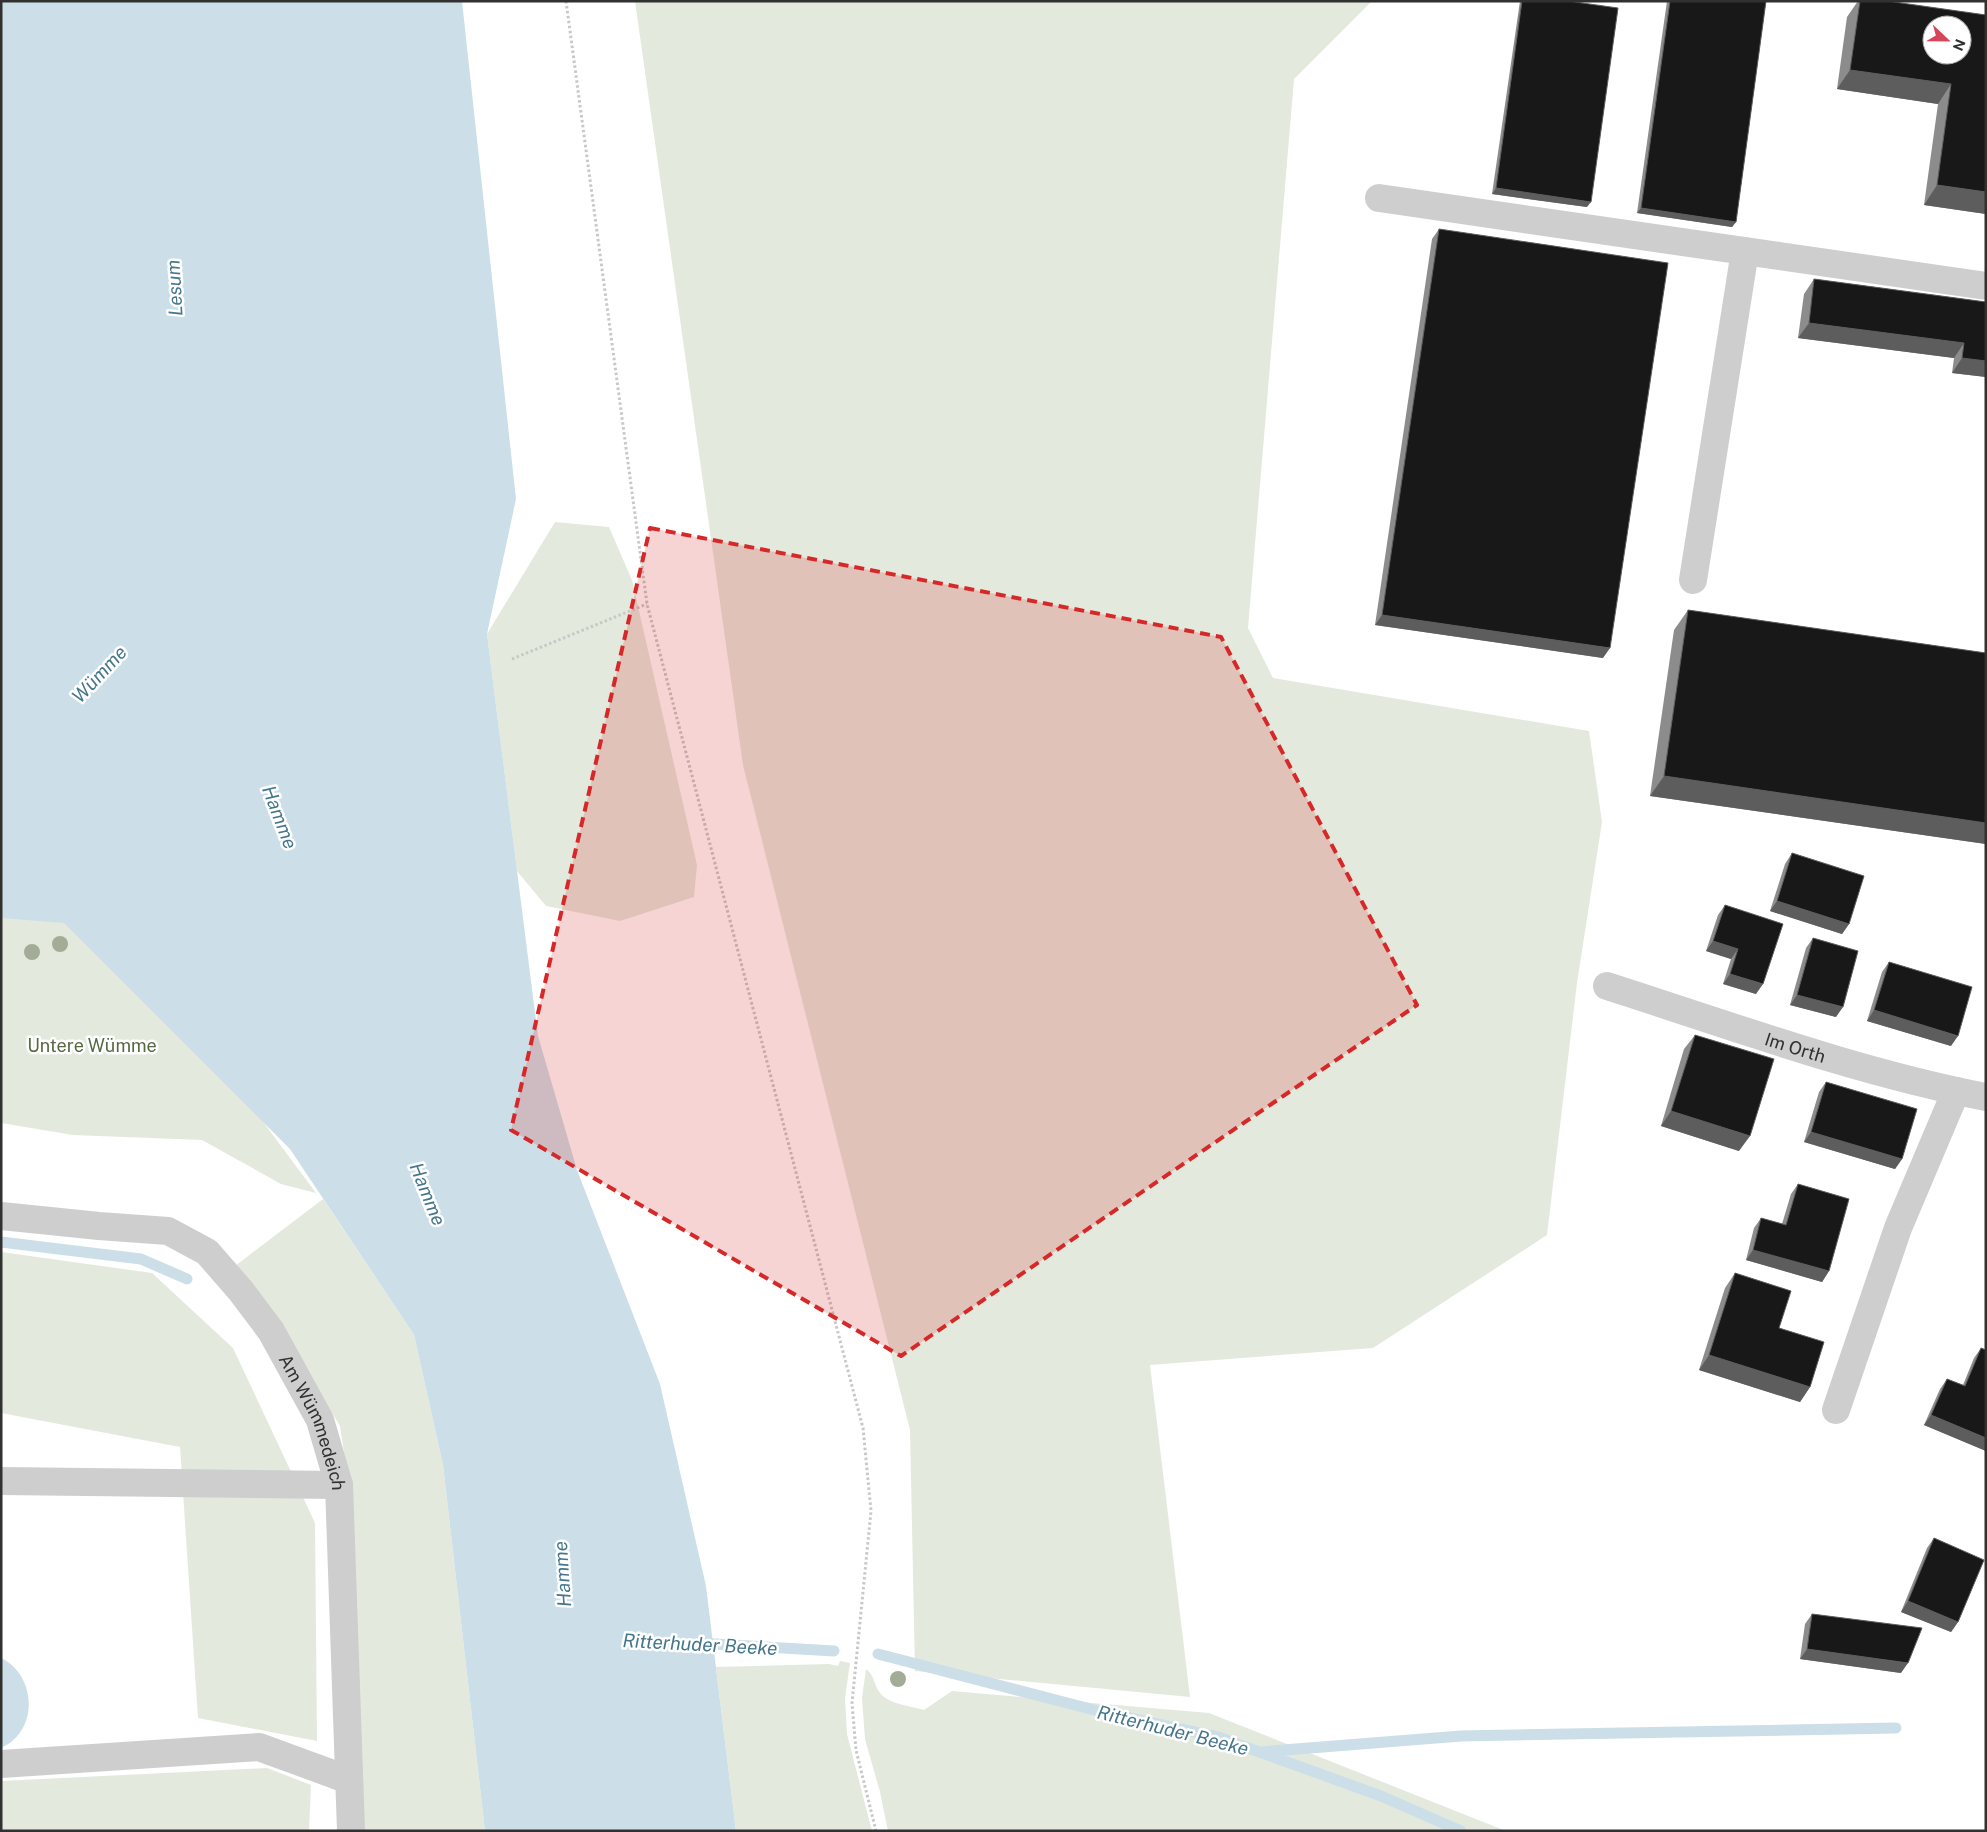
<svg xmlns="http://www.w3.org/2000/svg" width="1987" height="1832" viewBox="0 0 1987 1832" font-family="'Public Sans',sans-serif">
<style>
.green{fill:#e4e9dd}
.water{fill:#ccdfe8}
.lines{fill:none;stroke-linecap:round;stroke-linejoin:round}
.stream{stroke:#ccdfe8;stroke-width:11}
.path{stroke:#c8c8c8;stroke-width:3;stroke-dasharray:2.5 2.5;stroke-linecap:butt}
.minor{stroke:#cecece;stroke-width:28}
.tree{fill:#a3ac97}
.wall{fill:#8c8c8c}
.shaded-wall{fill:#5d5d5d}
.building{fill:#181818;stroke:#5d5d5d;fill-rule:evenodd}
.marked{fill:#d62828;fill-opacity:0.2;stroke:#d62828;stroke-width:4;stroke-dasharray:10 6;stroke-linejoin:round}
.labels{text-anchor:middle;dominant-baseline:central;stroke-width:5;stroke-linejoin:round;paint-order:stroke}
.park-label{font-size:18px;fill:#576942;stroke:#fff}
.street-label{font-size:18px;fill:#313131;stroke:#fff}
.water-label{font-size:19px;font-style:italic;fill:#45768c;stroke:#fff}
</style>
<rect width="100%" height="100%" fill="#fff"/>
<path class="green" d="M 635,1 L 1372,1 L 1294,79 L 1248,628 L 1273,678 L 1589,731 L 1602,822 L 1577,983 L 1547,1235 L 1373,1348 L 1150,1365 L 1190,1697 L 915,1671 L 910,1430 L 743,765 Z
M 555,522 L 609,527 L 632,580 L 697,865 L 694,897 L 620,921 L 546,906 L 517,871 L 487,634 Z
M 1,783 L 116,924 L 316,1193 L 281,1184 L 202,1140 L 73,1135 L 1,1123 Z
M 323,1199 L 414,1335 L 443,1465 L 485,1831 L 361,1831 L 352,1505 L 340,1426 L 288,1340 L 235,1266 Z
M 1,1252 L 152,1273 L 233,1348 L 315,1523 L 317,1741 L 198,1718 L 180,1447 L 1,1413 Z
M 840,1661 L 850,1663 L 845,1698 L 847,1734 L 872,1831 L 736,1831 L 716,1667 L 829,1664 L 838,1666 Z
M 866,1669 C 874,1674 874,1685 880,1693 C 888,1704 911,1706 924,1710 L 952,1691 L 1209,1713 L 1506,1831 L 888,1831 L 880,1792 L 865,1739 L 862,1698 Z
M 267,1768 L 311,1785 L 309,1831 L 1,1831 L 1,1781 Z"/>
<path class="water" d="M 1,1 L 462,1 L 516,499 L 487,634 L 538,1036 L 577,1170 L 660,1384 L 706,1586 L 736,1831 L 485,1831 L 443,1465 L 414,1335 L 290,1149 L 64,923 L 1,918 Z
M 1,1658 C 37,1675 39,1732 1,1748 Z"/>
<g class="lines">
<path class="stream" d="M 1,1242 L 141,1259 L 187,1279
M 698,1643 L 834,1651
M 878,1654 L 1102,1712 L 1218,1737 L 1381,1796 L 1461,1831
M 1259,1752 L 1461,1736 L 1896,1728"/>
<path class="path" d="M 566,1 L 647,604 L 863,1428 L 871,1511 L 852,1703 L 856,1750 L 876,1831
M 512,659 L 647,604"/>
<g class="minor">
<path d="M 1379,198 L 1986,286"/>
<path d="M 1693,580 L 1745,251"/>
<path id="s1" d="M 1607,986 C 1732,1026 1857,1072 1986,1097"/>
<path id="s2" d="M 1,1216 L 99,1226 L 168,1231 L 207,1252 L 241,1291 L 271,1331 L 320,1420 L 339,1485 L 351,1831"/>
<path d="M 1836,1410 L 1898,1228 L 1956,1091"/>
<path d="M 1,1481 L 339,1485"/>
<path d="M 1,1764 L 259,1747 L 349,1780"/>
</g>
</g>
<g class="tree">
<circle cx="60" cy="944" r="8"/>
<circle cx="32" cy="952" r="8"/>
<circle cx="898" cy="1679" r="8"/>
</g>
<path class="wall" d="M 1520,1 L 1568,1 L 1587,207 L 1492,194 Z
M 1667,1 L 1766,1 L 1736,222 L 1732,227 L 1637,213 Z
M 1858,1 L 1887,1 L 1986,15 L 1986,214 L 1924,205 L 1938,104 L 1837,89 L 1847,17 Z
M 1439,229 L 1603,658 L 1375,625 L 1432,239 Z
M 1814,279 L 1986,302 L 1986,377 L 1952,373 L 1954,358 L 1798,338 L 1804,294 Z
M 1688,610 L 1986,653 L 1986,844 L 1650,796 L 1674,630 Z
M 1792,853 L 1849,924 L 1842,934 L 1770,911 L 1785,864 Z
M 1725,905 L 1756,994 L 1723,984 L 1731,959 L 1706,951 L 1718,915 Z
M 1813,938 L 1836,1017 L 1790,1005 L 1806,948 Z
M 1889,962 L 1951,1046 L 1867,1021 L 1882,972 Z
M 1695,1035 L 1739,1151 L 1661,1126 L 1684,1049 Z
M 1826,1082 L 1902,1159 L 1895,1169 L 1804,1142 L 1819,1092 Z
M 1798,1184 L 1829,1271 L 1822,1282 L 1746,1260 L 1754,1228 L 1761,1218 L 1782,1224 L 1791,1194 Z
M 1735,1273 L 1779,1328 L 1810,1387 L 1800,1402 L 1699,1370 L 1725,1288 Z
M 1981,1348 L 1986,1451 L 1924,1425 L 1940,1389 L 1947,1379 L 1963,1385 L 1974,1358 Z
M 1934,1538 L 1958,1622 L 1951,1632 L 1901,1612 L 1927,1548 Z
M 1812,1614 L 1901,1673 L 1800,1659 L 1805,1624 Z"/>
<path class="shaded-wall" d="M 1850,70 L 1951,84 L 1938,104 L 1837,89 Z
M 1937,185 L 1986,192 L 1986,214 L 1924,205 Z
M 1496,188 L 1591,202 L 1587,207 L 1492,194 Z
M 1641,208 L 1736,222 L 1732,227 L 1637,213 Z
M 1809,323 L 1964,343 L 1954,358 L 1798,338 Z
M 1962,358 L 1986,361 L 1986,377 L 1952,373 Z
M 1382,615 L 1610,648 L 1603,658 L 1375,625 Z
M 1664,776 L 1986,823 L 1986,844 L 1650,796 Z
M 1777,901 L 1849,924 L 1842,934 L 1770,911 Z
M 1713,941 L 1738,949 L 1731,959 L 1706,951 Z
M 1730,974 L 1763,984 L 1756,994 L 1723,984 Z
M 1797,995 L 1843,1007 L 1836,1017 L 1790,1005 Z
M 1874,1010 L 1958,1036 L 1951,1046 L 1867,1021 Z
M 1671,1111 L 1750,1136 L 1739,1151 L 1661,1126 Z
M 1811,1132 L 1902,1159 L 1895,1169 L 1804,1142 Z
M 1753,1250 L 1829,1271 L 1822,1282 L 1746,1260 Z
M 1709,1355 L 1810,1387 L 1800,1402 L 1699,1370 Z
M 1931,1415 L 1986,1438 L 1986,1451 L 1924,1425 Z
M 1908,1601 L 1958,1622 L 1951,1632 L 1901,1612 Z
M 1807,1649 L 1908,1663 L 1901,1673 L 1800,1659 Z"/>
<path class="building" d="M 1522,1 L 1568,1 L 1618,8 L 1591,202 L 1496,188 Z
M 1670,1 L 1766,1 L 1736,222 L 1641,208 Z
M 1860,1 L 1887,1 L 1986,15 L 1986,192 L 1937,185 L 1951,84 L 1850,70 ZM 1932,25 L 1962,25 L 1962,55 L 1932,55 Z
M 1439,229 L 1668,263 L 1610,648 L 1382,615 Z
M 1814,279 L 1986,302 L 1986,361 L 1962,358 L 1964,343 L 1809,323 Z
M 1688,610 L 1986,653 L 1986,823 L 1664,776 Z
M 1792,853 L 1864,876 L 1849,924 L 1777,901 Z
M 1725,905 L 1783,924 L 1763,984 L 1730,974 L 1738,949 L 1713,941 Z
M 1813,938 L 1858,951 L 1843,1007 L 1797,995 Z
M 1889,962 L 1972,987 L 1958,1036 L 1874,1010 Z
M 1695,1035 L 1774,1059 L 1750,1136 L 1671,1111 Z
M 1826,1082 L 1917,1109 L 1902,1159 L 1811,1132 Z
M 1798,1184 L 1849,1199 L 1829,1271 L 1753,1250 L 1761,1218 L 1786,1225 Z
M 1735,1273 L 1791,1291 L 1779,1328 L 1824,1342 L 1810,1387 L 1709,1355 Z
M 1981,1348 L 1986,1350 L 1986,1438 L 1931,1415 L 1947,1379 L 1965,1386 Z
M 1934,1538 L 1984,1560 L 1958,1622 L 1908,1601 Z
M 1812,1614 L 1922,1628 L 1908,1663 L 1807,1649 Z"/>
<path class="marked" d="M 650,528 L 1221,637 L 1417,1005 L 901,1356 L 511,1130 Z"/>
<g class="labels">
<g class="park-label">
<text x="92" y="1045">Untere Wümme</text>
</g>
<g class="street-label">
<text stroke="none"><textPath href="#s1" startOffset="198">Im Orth</textPath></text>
<text stroke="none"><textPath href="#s2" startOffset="415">Am Wümmedeich</textPath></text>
</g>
<g class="water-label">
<text transform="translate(174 288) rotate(-93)">Lesum</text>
<text transform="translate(99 674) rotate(-47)">Wümme</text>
<text transform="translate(280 817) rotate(69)">Hamme</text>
<text transform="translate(428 1194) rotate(68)">Hamme</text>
<text transform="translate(562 1574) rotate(-94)">Hamme</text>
<text transform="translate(700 1644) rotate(3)">Ritterhuder Beeke</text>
<text transform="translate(1173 1730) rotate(14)">Ritterhuder Beeke</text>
</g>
</g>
<rect width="1987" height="1832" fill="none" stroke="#313131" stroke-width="5"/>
<g transform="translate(1947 40) rotate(112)"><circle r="24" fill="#ffffff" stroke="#adadad"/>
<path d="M0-4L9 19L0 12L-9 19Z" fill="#d64559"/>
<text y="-8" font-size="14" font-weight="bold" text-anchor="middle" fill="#313131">N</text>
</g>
</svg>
